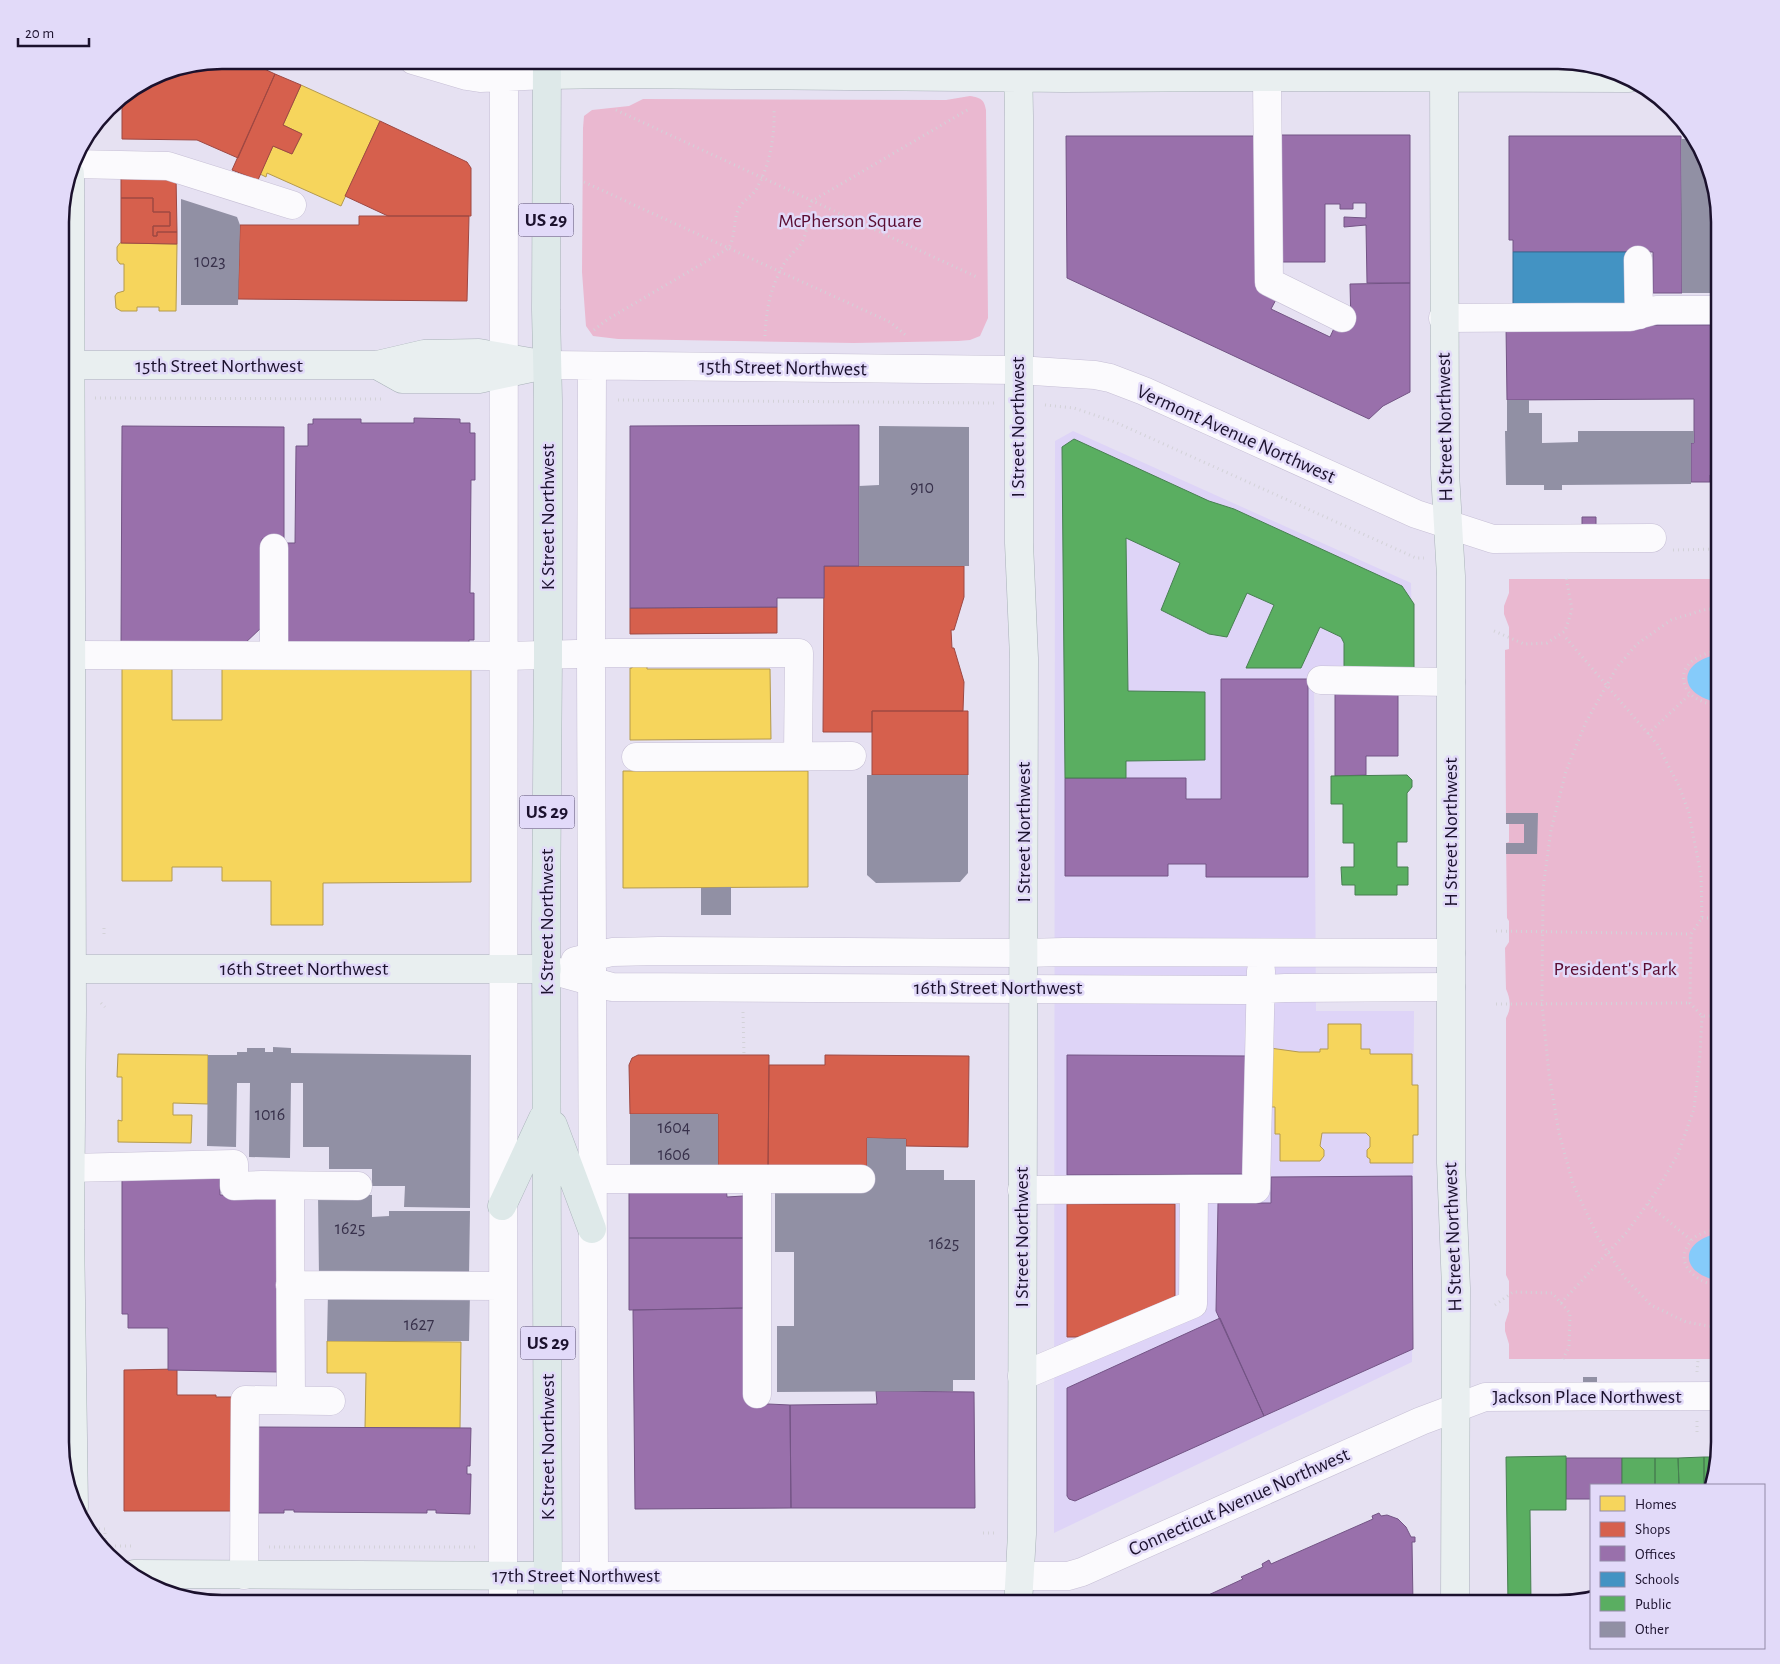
<svg xmlns="http://www.w3.org/2000/svg" width="1780" height="1664" viewBox="0 0 1780 1664" font-family="'Alegreya Sans',sans-serif">
<style>
.built{fill:#ded4f7}
.green{fill:#eab8d0}
.water{fill:#85cbfa}
.homes{fill:#f6d55c;stroke:#b49a4e}
.shops{fill:#d6604d;stroke:#9e4843}
.offices{fill:#9970ab;stroke:#735485}
.schools{fill:#4393c3;stroke:#376c96}
.public{fill:#5aae61;stroke:#477f51}
.building{fill:#9190a4}
.lines{fill:none;stroke-linecap:round;stroke-linejoin:round}
.minor-casing{stroke:#c6bfd5;stroke-width:29}
.major-casing{stroke:#a8b1b8;stroke-width:29}
.highway-casing{stroke:#a8b1b8;stroke-width:29}
.path{stroke:#d3d2d8;stroke-width:3;stroke-dasharray:1 4;stroke-linecap:butt}
.minor{stroke:#fbfafd;stroke-width:28}
.major{stroke:#e9eff0;stroke-width:28}
.highway{stroke:#dee9e9;stroke-width:28}
.labels{text-anchor:middle;dominant-baseline:central;stroke-width:5;stroke-linejoin:round;paint-order:stroke}
.number-label{font-size:18px;fill:#38314b}
.shield{fill:#e2daf9;stroke:#574d6a;stroke-width:1}
.shield-label{font-size:19px;font-weight:bold;fill:#1b112d}
.park-label{font-size:20px;fill:#5a0c31;stroke:#e2daf9}
.street-label{font-size:20px;fill:#1b112d;stroke:#e2daf9}
.rim{fill:none;stroke:#1b112d;stroke-width:2.5}
</style>
<rect width="100%" height="100%" fill="#e6e1f2"/>
<path class="built" d="M 1073,431 L 1411,583 L 1413,671 L 1314,672 L 1316,1011 L 1414,1011 L 1412,1362 L 1054,1533 L 1055,441 Z"/>
<path class="green" d="M 970,96 C 981,98 984,99 986,110 L 988,318 L 980,336 L 970,340 L 958,341 L 854,343 L 618,339 L 593,336 L 586,326 L 582,272 L 583,128 L 584,116 L 592,110 L 629,106 L 643,99 L 946,100 Z
M 1509,579 L 1720,579 L 1720,1359 L 1509,1359 L 1509,1344 L 1505,1331 L 1505,1323 L 1509,1311 L 1509,1281 L 1506,1275 L 1506,1018 C 1512,1008 1510,998 1506,989 L 1505,948 L 1509,942 L 1509,921 L 1507,918 L 1506,843 L 1509,842 L 1509,824 L 1506,824 L 1505,650 L 1509,649 L 1509,627 L 1504,614 L 1504,606 L 1509,593 Z"/>
<path class="water" d="M 1720,654 L 1720,703 C 1677,695 1676,662 1720,654 Z
M 1720,1233 L 1720,1281 C 1679,1274 1678,1241 1720,1233 Z"/>
<path class="homes" d="M 301,85 L 380,121 L 341,206 L 267,173 L 266,177 L 260,174 L 273,146 L 292,154 L 302,134 L 283,125 Z
M 120,243 L 177,244 L 176,311 L 159,311 L 159,307 L 137,307 L 137,311 L 121,311 L 116,308 L 115,296 L 117,293 L 124,291 L 124,264 L 120,264 L 117,260 L 117,247 Z
M 122,665 L 172,665 L 172,720 L 222,720 L 222,665 L 471,665 L 471,882 L 323,883 L 323,925 L 271,925 L 271,881 L 222,881 L 222,867 L 172,867 L 172,881 L 122,881 Z
M 632,666 L 647,666 L 647,669 L 770,669 L 771,739 L 630,740 L 630,668 L 632,668 Z
M 623,771 L 808,771 L 808,887 L 623,888 Z
M 1328,1024 L 1361,1024 L 1361,1049 L 1370,1049 L 1370,1054 L 1412,1054 L 1412,1085 L 1418,1085 L 1418,1135 L 1413,1135 L 1413,1163 L 1370,1163 L 1370,1159 L 1367,1157 L 1367,1150 L 1370,1147 L 1370,1137 L 1366,1133 L 1322,1133 L 1320,1146 L 1324,1150 L 1324,1156 L 1320,1161 L 1280,1161 L 1280,1134 L 1275,1134 L 1275,1107 L 1270,1107 L 1270,1048 L 1299,1052 L 1320,1052 L 1320,1049 L 1328,1049 Z
M 118,1054 L 208,1055 L 208,1104 L 173,1103 L 173,1115 L 192,1115 L 191,1143 L 118,1142 L 118,1120 L 122,1121 L 122,1077 L 117,1077 Z
M 327,1341 L 461,1342 L 460,1428 L 365,1428 L 366,1373 L 327,1373 Z"/>
<path class="shops" d="M 221,60 L 245,60 L 275,74 L 238,158 L 197,140 L 122,139 L 122,96 L 160,72 Z
M 275,74 L 301,85 L 283,125 L 302,134 L 292,154 L 273,146 L 258,180 L 232,170 Z
M 380,121 L 467,162 L 471,168 L 471,216 L 388,216 L 345,196 Z
M 121,175 L 176,175 L 177,232 L 157,232 L 157,236 L 153,236 L 153,226 L 170,226 L 170,212 L 153,212 L 153,198 L 121,198 Z
M 121,198 L 153,198 L 153,212 L 170,212 L 170,226 L 153,226 L 153,236 L 157,236 L 157,232 L 177,232 L 177,244 L 121,243 Z
M 359,216 L 469,216 L 467,301 L 238,299 L 240,225 L 359,225 Z
M 824,566 L 964,566 L 964,597 L 954,630 L 951,630 L 952,648 L 954,648 L 964,682 L 963,711 L 872,711 L 872,732 L 823,732 Z
M 777,607 L 777,633 L 630,634 L 630,608 Z
M 872,711 L 968,711 L 968,775 L 872,775 Z
M 638,1055 L 769,1055 L 768,1170 L 718,1169 L 718,1114 L 630,1114 L 629,1065 L 632,1058 Z
M 825,1055 L 969,1056 L 968,1147 L 906,1146 L 906,1139 L 867,1138 L 867,1171 L 768,1170 L 769,1065 L 825,1065 Z
M 1067,1204 L 1175,1204 L 1175,1298 L 1090,1337 L 1067,1337 Z
M 177,1369 L 177,1395 L 216,1395 L 216,1397 L 233,1397 L 232,1511 L 124,1511 L 124,1370 Z"/>
<path class="offices" d="M 1280,135 L 1410,135 L 1410,283 L 1367,283 L 1366,225 L 1344,227 L 1344,217 L 1366,218 L 1366,203 L 1353,203 L 1353,209 L 1340,209 L 1340,204 L 1325,204 L 1325,262 L 1279,262 Z
M 1066,136 L 1256,136 L 1279,294 L 1271,309 L 1330,337 L 1336,324 L 1351,324 L 1350,284 L 1410,283 L 1410,392 L 1383,406 L 1369,419 L 1067,278 Z
M 1509,136 L 1681,136 L 1682,293 L 1653,293 L 1653,252 L 1513,252 L 1513,240 L 1509,240 Z
M 1720,325 L 1720,400 L 1713,400 L 1713,443 L 1720,443 L 1720,475 L 1710,475 L 1710,482 L 1691,482 L 1691,443 L 1694,443 L 1694,399 L 1507,400 L 1506,326 Z
M 414,418 L 460,419 L 460,423 L 470,423 L 470,433 L 475,433 L 475,480 L 471,480 L 470,593 L 474,593 L 474,640 L 469,640 L 469,651 L 284,646 L 284,543 L 295,543 L 296,446 L 308,446 L 308,424 L 313,424 L 313,419 L 361,419 L 361,423 L 414,423 Z
M 859,425 L 859,566 L 824,566 L 824,598 L 777,598 L 777,607 L 630,608 L 630,426 Z
M 122,426 L 284,427 L 284,539 L 262,539 L 262,627 L 243,645 L 121,645 Z
M 1582,517 L 1596,517 L 1596,527 L 1582,528 Z
M 1221,679 L 1308,679 L 1308,877 L 1206,877 L 1206,864 L 1168,864 L 1168,876 L 1065,876 L 1065,778 L 1186,778 L 1186,799 L 1221,799 Z
M 1335,688 L 1398,688 L 1398,756 L 1366,756 L 1366,775 L 1335,776 Z
M 1067,1055 L 1251,1056 L 1251,1174 L 1067,1175 Z
M 122,1170 L 220,1170 L 220,1195 L 281,1195 L 279,1372 L 168,1370 L 168,1328 L 128,1328 L 128,1314 L 122,1314 Z
M 1412,1176 L 1413,1349 L 1264,1416 L 1216,1311 L 1218,1203 L 1271,1203 L 1271,1177 Z
M 726,1185 L 727,1197 L 743,1196 L 743,1238 L 629,1238 L 629,1188 Z
M 629,1238 L 743,1238 L 743,1308 L 629,1310 Z
M 747,1308 L 746,1403 L 790,1405 L 791,1508 L 635,1509 L 633,1310 Z
M 1220,1318 L 1264,1416 L 1075,1501 L 1069,1499 L 1067,1496 L 1067,1388 Z
M 876,1391 L 974,1392 L 975,1508 L 791,1508 L 790,1405 L 877,1404 Z
M 251,1427 L 471,1428 L 470,1466 L 467,1466 L 467,1474 L 471,1474 L 470,1514 L 436,1513 L 436,1510 L 427,1510 L 427,1513 L 294,1512 L 294,1510 L 284,1510 L 284,1513 L 251,1513 Z
M 1566,1458 L 1622,1458 L 1622,1485 L 1591,1485 L 1591,1499 L 1566,1499 Z
M 1379,1513 L 1381,1516 L 1387,1515 L 1398,1519 L 1406,1527 L 1411,1537 L 1415,1537 L 1415,1542 L 1412,1542 L 1413,1604 L 1189,1604 L 1243,1579 L 1241,1577 L 1263,1567 L 1262,1564 L 1269,1560 L 1271,1564 L 1373,1519 L 1372,1516 Z"/>
<path class="schools" d="M 1513,252 L 1627,252 L 1627,309 L 1513,309 Z"/>
<path class="public" d="M 1074,439 L 1209,501 L 1234,509 L 1402,586 L 1414,604 L 1414,668 L 1344,668 L 1344,643 L 1341,637 L 1320,627 L 1301,668 L 1246,668 L 1274,605 L 1247,593 L 1227,637 L 1209,634 L 1161,610 L 1180,563 L 1126,538 L 1128,691 L 1205,692 L 1205,760 L 1126,761 L 1126,778 L 1065,778 L 1062,447 Z
M 1407,775 L 1412,780 L 1412,787 L 1407,793 L 1407,842 L 1397,842 L 1397,867 L 1408,867 L 1408,885 L 1397,885 L 1397,895 L 1355,895 L 1355,885 L 1342,885 L 1341,867 L 1354,867 L 1354,843 L 1343,843 L 1343,804 L 1331,804 L 1331,776 Z
M 1566,1456 L 1566,1510 L 1530,1510 L 1531,1604 L 1508,1604 L 1506,1457 Z
M 1704,1457 L 1704,1485 L 1679,1485 L 1678,1458 Z
M 1704,1457 L 1717,1457 L 1711,1485 L 1704,1485 Z
M 1622,1458 L 1655,1458 L 1655,1485 L 1622,1485 Z
M 1655,1458 L 1678,1458 L 1679,1485 L 1655,1485 Z"/>
<path class="building" d="M 1681,139 L 1694,139 L 1708,159 L 1720,211 L 1720,293 L 1682,293 Z
M 181,199 L 237,217 L 240,225 L 238,305 L 181,305 Z
M 1507,400 L 1529,400 L 1529,413 L 1542,413 L 1542,443 L 1578,442 L 1578,431 L 1694,431 L 1694,443 L 1691,443 L 1691,484 L 1562,485 L 1562,490 L 1544,490 L 1544,485 L 1506,485 L 1505,431 L 1507,431 Z
M 879,426 L 969,427 L 969,566 L 859,566 L 859,486 L 879,485 Z
M 867,775 L 968,775 L 968,873 L 960,882 L 876,883 L 867,875 Z
M 1506,813 L 1538,813 L 1537,854 L 1506,854 L 1506,843 L 1524,843 L 1524,824 L 1506,824 Z
M 731,887 L 731,915 L 701,915 L 701,888 Z
M 273,1047 L 291,1048 L 291,1053 L 471,1055 L 470,1208 L 404,1207 L 405,1186 L 372,1186 L 372,1169 L 329,1169 L 329,1147 L 303,1147 L 303,1083 L 291,1083 L 290,1158 L 249,1157 L 250,1083 L 237,1083 L 236,1147 L 207,1146 L 208,1055 L 237,1055 L 237,1052 L 247,1052 L 247,1048 L 265,1048 L 265,1052 L 273,1052 Z
M 630,1114 L 718,1114 L 718,1169 L 630,1170 Z
M 867,1138 L 906,1139 L 906,1170 L 944,1170 L 944,1180 L 975,1180 L 975,1380 L 953,1380 L 953,1391 L 777,1392 L 777,1326 L 794,1326 L 794,1252 L 775,1252 L 775,1188 L 867,1171 Z
M 318,1195 L 372,1195 L 372,1217 L 389,1216 L 389,1211 L 470,1211 L 469,1276 L 319,1276 Z
M 328,1292 L 470,1293 L 469,1341 L 327,1341 Z
M 1583,1377 L 1597,1377 L 1597,1388 L 1583,1388 Z"/>
<g class="lines">
<g class="minor-casing">
<path id="minor" d="M 413,60 L 467,76 L 480,78 L 547,75
M 1267,77 L 1269,282 L 1342,318
M 73,164 L 168,166 L 292,205
M 1638,260 L 1639,315
M 1443,318 L 1630,317 L 1656,310 L 1720,310
M 547,365 L 1018,370 L 1095,375 L 1110,378 L 1144,391 L 1416,514 L 1493,539 L 1652,538
M 592,366 L 591,654 L 594,1576
M 274,548 L 274,655
M 71,655 L 504,656 L 610,653 L 799,653 L 798,756
M 1321,680 L 1451,682
M 636,757 L 852,756
M 575,961 L 612,952 L 659,951 L 1024,953 L 1064,952 L 1451,953
M 547,969 L 612,987 L 1244,990 L 1285,988 L 1451,987
M 70,1168 L 234,1164 L 234,1186 L 262,1185 L 358,1186
M 592,1179 L 861,1179
M 757,1179 L 757,1394
M 290,1186 L 291,1400
M 1194,1189 L 1256,1189 L 1261,971
M 1022,1190 L 1194,1189 L 1193,1304 L 1022,1376
M 290,1285 L 502,1286
M 244,1575 L 245,1400 L 331,1401
M 548,1576 L 1068,1576 L 1082,1572 L 1421,1421 L 1485,1397 L 1720,1396
M 503,1604 L 504,60"/>
</g>
<g class="major-casing">
<path id="major" d="M 1018,60 L 1019,116 L 1019,543 L 1024,658 L 1022,1534 L 1018,1604
M 1444,60 L 1445,473 L 1451,576 L 1451,1163 L 1456,1288 L 1455,1604
M 547,75 L 615,74 L 1063,78 L 1267,77 L 1629,78
M 70,174 L 72,1010 L 70,1230 L 74,1507
M 60,365 L 377,365 L 424,354 L 479,353 L 547,365
M 377,365 L 402,379 L 479,379 L 531,368
M 60,969 L 547,969
M 134,1574 L 548,1576"/>
</g>
<g class="highway-casing">
<path id="highway" d="M 547,60 L 546,310 L 548,400 L 548,656 L 546,926 L 548,1604
M 553,1125 L 592,1229
M 502,1206 L 543,1118"/>
</g>
<path class="path" d="M 616,110 L 979,278
M 584,182 L 890,322 L 908,337
M 594,330 L 608,319 L 729,248 C 736,234 733,220 739,208 C 744,199 753,196 757,188 C 770,164 775,136 774,109
M 765,336 C 766,308 771,286 785,262 C 791,253 800,248 804,238 C 809,225 806,214 812,201 L 969,109
M 95,398 L 384,399
M 618,400 L 994,403
M 1045,405 L 1074,408 L 1115,422 L 1416,558 L 1424,558
M 1673,550 L 1720,549
M 1720,609 L 1707,609 L 1671,620 L 1637,644 L 1617,667 L 1586,722 L 1566,771 L 1551,830 L 1543,888 L 1542,1004 L 1549,1074 L 1559,1133 L 1573,1184 L 1598,1237 L 1625,1278 L 1651,1305 L 1686,1322 L 1720,1328
M 1494,631 L 1524,644 L 1547,643 L 1565,631 L 1572,610 L 1566,576
M 1566,638 L 1657,744 L 1679,786 L 1689,813 L 1701,876 L 1702,918 L 1691,934 L 1690,1003 L 1702,1016 L 1720,1016
M 1720,650 C 1703,653 1680,662 1684,682 C 1685,688 1689,694 1694,697 C 1702,702 1711,705 1720,707
M 1648,734 L 1690,694
M 1702,918 L 1720,918
M 104,928 L 104,935
M 1496,931 L 1691,934
M 101,1003 L 105,1007
M 1496,1004 L 1690,1003
M 743,1012 L 744,1055
M 1648,1204 L 1691,1240
M 1720,1229 C 1710,1231 1697,1233 1691,1241 C 1671,1265 1699,1283 1720,1287
M 1561,1303 L 1627,1232 L 1656,1192 L 1678,1154 L 1694,1109 L 1700,1055 L 1702,1016
M 1495,1305 L 1513,1292 L 1552,1293 L 1570,1313 L 1569,1347 L 1563,1359
M 1697,1372 L 1698,1360
M 1697,1421 L 1697,1434
M 94,1529 L 105,1529 L 105,1542
M 983,1533 L 994,1533
M 100,1546 L 135,1546
M 269,1547 L 478,1547"/>
<use href="#minor" class="minor"/>
<use href="#major" class="major"/>
<use href="#highway" class="highway"/>
</g>
<g class="labels">
<g class="number-label">
<text x="210" y="262">1023</text>
<text x="922" y="488">910</text>
<text x="270" y="1115">1016</text>
<text x="674" y="1128">1604</text>
<text x="674" y="1155">1606</text>
<text x="350" y="1229">1625</text>
<text x="944" y="1244">1625</text>
<text x="419" y="1325">1627</text>
</g>
<g class="shield">
<rect x="518.5" y="203.5" width="55" height="33" rx="4"/>
<rect x="519.5" y="795.5" width="55" height="33" rx="4"/>
<rect x="520.5" y="1326.5" width="55" height="33" rx="4"/>
</g>
<g class="shield-label">
<text x="546" y="220">US 29</text>
<text x="547" y="812">US 29</text>
<text x="548" y="1343">US 29</text>
</g>
<g class="park-label">
<text x="850" y="221">McPherson Square</text>
<text x="1615" y="969">President's Park</text>
</g>
<g class="street-label">
<text x="219" y="366">15th Street Northwest</text>
<text transform="translate(783 368) rotate(1)">15th Street Northwest</text>
<text transform="translate(1018 427) rotate(-90)">I Street Northwest</text>
<text transform="translate(1445 427) rotate(-91)">H Street Northwest</text>
<text transform="translate(1236 434) rotate(24)">Vermont Avenue Northwest</text>
<text transform="translate(548 517) rotate(-90)">K Street Northwest</text>
<text transform="translate(1024 832) rotate(-90)">I Street Northwest</text>
<text transform="translate(1451 832) rotate(-90)">H Street Northwest</text>
<text transform="translate(547 922) rotate(-90)">K Street Northwest</text>
<text x="304" y="969">16th Street Northwest</text>
<text x="998" y="988">16th Street Northwest</text>
<text transform="translate(1022 1237) rotate(-90)">I Street Northwest</text>
<text transform="translate(1453 1237) rotate(-92)">H Street Northwest</text>
<text x="1587" y="1397">Jackson Place Northwest</text>
<text transform="translate(548 1447) rotate(-90)">K Street Northwest</text>
<text transform="translate(1239 1502) rotate(-24)">Connecticut Avenue Northwest</text>
<text x="576" y="1576">17th Street Northwest</text>
</g>
</g>
<path d="M0 0H1780V1664H0ZM222 69H1558A153 153 0 0 1 1711 222V1442A153 153 0 0 1 1558 1595H222A153 153 0 0 1 69 1442V222A153 153 0 0 1 222 69Z" fill="#e2daf9" fill-rule="evenodd"/>
<path class="rim" d="M222 69H1558A153 153 0 0 1 1711 222V1442A153 153 0 0 1 1558 1595H222A153 153 0 0 1 69 1442V222A153 153 0 0 1 222 69Z"/>
<rect x="1590" y="1484" width="175" height="165" fill="#e2daf9" stroke="#928aa7"/>
<rect x="1600" y="1496" width="25" height="15" fill="#f6d55c" stroke="#928aa7"/>
<text x="1635" y="1509" font-size="15" fill="#1b112d">Homes</text>
<rect x="1600" y="1522" width="25" height="15" fill="#d6604d" stroke="#928aa7"/>
<text x="1635" y="1534" font-size="15" fill="#1b112d">Shops</text>
<rect x="1600" y="1546" width="25" height="15" fill="#9970ab" stroke="#928aa7"/>
<text x="1635" y="1559" font-size="15" fill="#1b112d">Offices</text>
<rect x="1600" y="1572" width="25" height="15" fill="#4393c3" stroke="#928aa7"/>
<text x="1635" y="1584" font-size="15" fill="#1b112d">Schools</text>
<rect x="1600" y="1596" width="25" height="15" fill="#5aae61" stroke="#928aa7"/>
<text x="1635" y="1609" font-size="15" fill="#1b112d">Public</text>
<rect x="1600" y="1622" width="25" height="15" fill="#9190a4" stroke="#928aa7"/>
<text x="1635" y="1634" font-size="15" fill="#1b112d">Other</text>
<path d="M18 38v8h71v-8" fill="none" stroke="#1b112d" stroke-width="2.5"/>
<text x="25" y="38" font-size="15" fill="#1b112d" stroke="#e2daf9" stroke-width="4" paint-order="stroke">20 m</text>
</svg>
